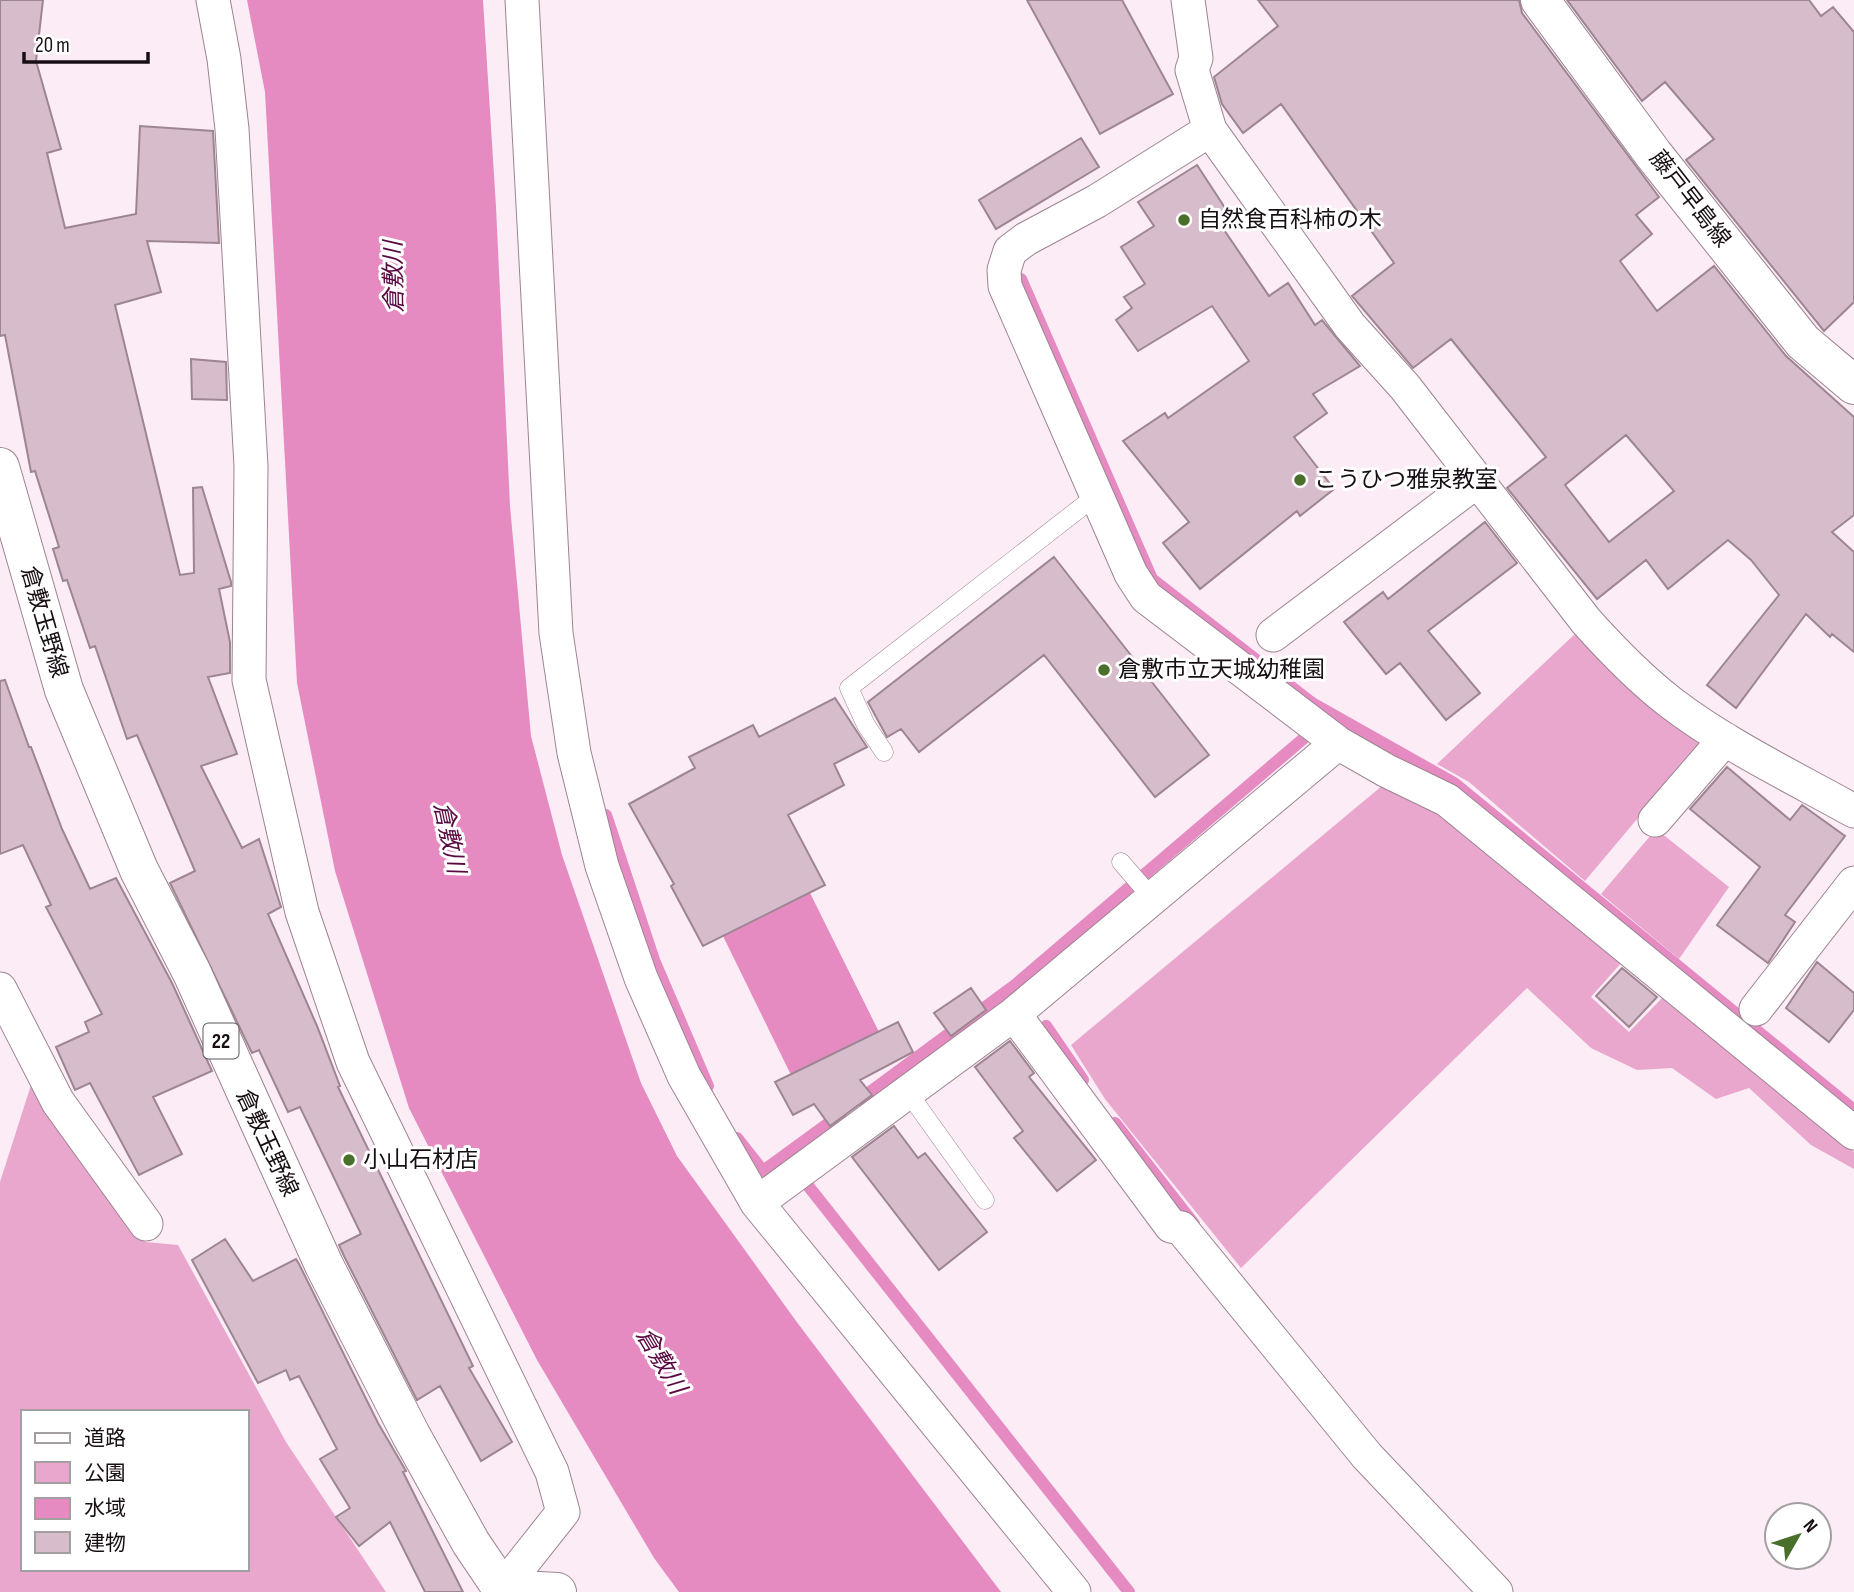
<svg xmlns="http://www.w3.org/2000/svg" width="1854" height="1592" viewBox="0 0 1854 1592" font-family="'Sofia Sans Condensed','Noto Sans JP',sans-serif">
<style>
.green{fill:#e9a7cd;fill-rule:evenodd}
.water{fill:#e58bc2}
.lines{fill:none;stroke-linecap:round;stroke-linejoin:round}
.stream{stroke:#e58bc2;stroke-width:12}
.building{fill:#d7bdcb;stroke:#9d8592;stroke-width:2;fill-rule:evenodd}
.service-casing{stroke:#9c8491;stroke-width:19}
.minor-casing{stroke:#9c8491;stroke-width:35}
.secondary-casing{stroke:#9c8491;stroke-width:40}
.primary-casing{stroke:#9c8491;stroke-width:40}
.service{stroke:#fff;stroke-width:18}
.minor{stroke:#fff;stroke-width:33}
.secondary{stroke:#fff;stroke-width:38}
.primary{stroke:#fff;stroke-width:38}
.poi-dot{fill:#496f2a;stroke:#fff;stroke-width:2.5}
.labels{text-anchor:middle;dominant-baseline:central;stroke-width:6;stroke-linejoin:round;paint-order:stroke}
.shield{fill:#fff;stroke:#5d575a;stroke-width:2}
.shield-label{font-size:21px;font-weight:bold;fill:#180f14}
.street-label{font-size:23px;fill:#180f14;stroke:#fff}
.poi-label{font-size:23px;fill:#180f14;stroke:#fff;text-anchor:start}
.water-label{font-size:24px;font-style:italic;fill:#5a0942;stroke:#fff}
</style>
<rect width="100%" height="100%" fill="#fcecf5"/>
<path class="green" d="M 1576,633 L 1655,712 L 1700,744 L 1585,881 L 1469,782 L 1437,764 Z
M 1383,785 L 1468,829 L 1622,962 L 1591,997 L 1629,1032 L 1664,996 L 1854,1152 L 1854,1169 L 1811,1145 L 1749,1088 L 1716,1099 L 1672,1068 L 1637,1070 L 1591,1048 L 1527,988 L 1241,1268 L 1105,1099 L 1071,1045 Z
M 1656,829 L 1729,887 L 1679,959 L 1601,894 Z
M 31,1085 L 145,1242 L 178,1245 L 286,1442 L 386,1592 L 0,1592 L 0,1182 ZM 23,1412 L 247,1412 L 247,1569 L 23,1569 Z"/>
<path class="water" d="M 247,0 L 483,0 L 496,207 L 510,506 L 531,736 L 562,855 L 641,1083 L 677,1156 L 796,1321 L 1001,1592 L 679,1592 L 654,1558 L 537,1360 L 409,1108 L 335,871 L 297,683 L 265,92 Z
M 810,893 L 879,1032 L 791,1075 L 723,936 Z"/>
<g class="lines">
<path class="stream" d="M 1021,279 L 1152,579 L 1312,703 L 1454,783 L 1854,1110
M 606,815 L 654,960 L 708,1086
M 1046,1026 L 1083,1080
M 859,1100 L 1015,985 L 1303,739
M 1115,1123 L 1194,1224
M 737,1138 L 763,1171 L 841,1114
M 798,1173 L 1129,1592"/>
</g>
<path class="building" d="M 0,0 L 43,0 L 36,61 L 61,149 L 47,153 L 65,228 L 136,214 L 140,126 L 213,131 L 219,243 L 147,241 L 161,292 L 115,305 L 180,575 L 194,573 L 193,488 L 202,487 L 231,582 L 231,586 L 219,589 L 230,642 L 230,673 L 208,677 L 237,754 L 201,766 L 242,848 L 259,839 L 281,907 L 268,914 L 317,1026 L 340,1086 L 338,1087 L 473,1366 L 469,1368 L 512,1442 L 481,1461 L 440,1386 L 417,1400 L 344,1256 L 339,1245 L 361,1234 L 300,1107 L 288,1112 L 259,1050 L 252,1053 L 170,883 L 195,871 L 137,735 L 127,739 L 95,646 L 90,648 L 67,580 L 63,581 L 53,549 L 59,547 L 35,471 L 31,472 L 5,335 L 0,336 Z
M 1027,0 L 1122,0 L 1173,94 L 1100,134 Z
M 1258,0 L 1519,0 L 1522,13 L 1659,197 L 1636,215 L 1652,234 L 1620,261 L 1657,311 L 1714,266 L 1786,356 L 1854,417 L 1854,515 L 1832,532 L 1854,552 L 1854,652 L 1832,634 L 1830,637 L 1806,614 L 1736,708 L 1707,685 L 1779,595 L 1751,560 L 1728,540 L 1668,589 L 1646,560 L 1597,599 L 1507,488 L 1546,457 L 1451,339 L 1413,368 L 1352,296 L 1394,263 L 1281,104 L 1243,133 L 1222,104 L 1214,77 L 1278,26 ZM 1626,435 L 1674,491 L 1609,542 L 1565,485 Z
M 1567,0 L 1809,0 L 1821,16 L 1833,7 L 1854,32 L 1854,302 L 1824,331 L 1686,160 L 1714,139 L 1665,82 L 1642,101 Z
M 1081,138 L 1099,167 L 996,229 L 979,200 Z
M 1197,165 L 1229,214 L 1218,221 L 1269,296 L 1288,283 L 1315,325 L 1322,320 L 1360,366 L 1313,394 L 1327,413 L 1294,437 L 1334,489 L 1300,516 L 1297,511 L 1200,589 L 1163,543 L 1189,522 L 1123,441 L 1165,413 L 1168,418 L 1249,361 L 1212,306 L 1138,351 L 1116,320 L 1132,308 L 1124,297 L 1145,284 L 1121,247 L 1154,226 L 1138,202 Z
M 191,359 L 226,362 L 227,400 L 192,399 Z
M 1485,522 L 1517,563 L 1428,631 L 1480,693 L 1446,720 L 1400,663 L 1386,674 L 1344,622 L 1383,592 L 1388,599 Z
M 1054,557 L 1209,755 L 1155,797 L 1044,655 L 919,752 L 901,729 L 887,737 L 868,702 Z
M 5,680 L 29,747 L 31,747 L 62,829 L 90,889 L 116,878 L 172,983 L 212,1071 L 153,1097 L 182,1154 L 139,1175 L 90,1083 L 75,1090 L 56,1047 L 89,1032 L 85,1022 L 102,1014 L 46,907 L 51,905 L 23,845 L 0,854 L 0,681 Z
M 835,698 L 867,747 L 834,764 L 844,785 L 788,815 L 825,885 L 703,946 L 671,886 L 674,884 L 629,804 L 695,768 L 689,757 L 753,725 L 759,737 Z
M 1727,767 L 1790,820 L 1802,805 L 1845,836 L 1785,915 L 1795,922 L 1768,963 L 1717,925 L 1760,867 L 1690,809 Z
M 1817,962 L 1854,993 L 1854,1010 L 1829,1042 L 1786,1008 Z
M 1622,968 L 1657,997 L 1629,1027 L 1596,996 Z
M 971,988 L 986,1010 L 951,1036 L 934,1013 Z
M 898,1022 L 913,1052 L 860,1080 L 872,1095 L 830,1126 L 814,1104 L 793,1115 L 775,1082 Z
M 1010,1041 L 1034,1073 L 1029,1077 L 1096,1160 L 1057,1191 L 1014,1138 L 1023,1131 L 975,1067 Z
M 894,1126 L 918,1158 L 925,1153 L 987,1232 L 939,1270 L 852,1157 Z
M 225,1239 L 253,1281 L 296,1259 L 299,1264 L 378,1423 L 406,1471 L 403,1472 L 463,1592 L 425,1592 L 390,1522 L 359,1546 L 336,1517 L 350,1508 L 320,1459 L 337,1449 L 299,1376 L 290,1380 L 286,1370 L 258,1383 L 192,1260 Z"/>
<g class="lines">
<g class="service-casing">
<path id="service" d="M 884,752 L 866,725 L 849,688 L 1097,495
M 1121,862 L 1152,898
M 907,1091 L 985,1200"/>
</g>
<g class="minor-casing">
<path id="minor" d="M 213,0 L 224,59 L 232,129 L 251,466 L 249,680 L 302,912 L 353,1062 L 552,1472 L 563,1512 L 502,1589
M 522,0 L 556,633 L 574,753 L 602,866 L 641,978 L 684,1076 L 757,1203 L 1074,1592
M 1188,0 L 1196,58 L 1192,70 L 1210,130 L 1350,326 L 1405,387 L 1586,621 C 1612,650 1639,678 1670,702 C 1726,745 1793,777 1854,811
M 1210,130 L 1097,201 L 1026,239 L 1010,251 L 1004,270 L 1005,286 L 1131,574 L 1146,597 L 1338,743 L 1387,771 L 1447,800 L 1854,1133
M 1273,635 L 1477,481
M 1655,820 L 1725,739
M 0,989 L 58,1102 L 146,1224
M 1756,1009 L 1854,883
M 1014,1014 L 1171,1226 L 1181,1228 L 1367,1456 L 1496,1592
M 757,1203 L 1014,1014 L 1338,743"/>
</g>
<g class="secondary-casing">
<path id="secondary" d="M 1540,0 L 1654,155 L 1803,342 L 1854,385"/>
</g>
<g class="primary-casing">
<path id="primary" d="M 0,467 L 64,690 L 139,870 L 192,973 L 324,1265 L 411,1435 L 471,1543 L 502,1589 L 557,1592"/>
</g>
<use href="#service" class="service"/>
<use href="#minor" class="minor"/>
<use href="#secondary" class="secondary"/>
<use href="#primary" class="primary"/>
</g>
<g class="poi-dot">
<circle cx="1184" cy="220" r="7"/>
<circle cx="1300" cy="480" r="7"/>
<circle cx="1104" cy="670" r="7"/>
<circle cx="349" cy="1160" r="7"/>
</g>
<g class="labels">
<rect class="shield" x="203.5" y="1023.5" width="35" height="35" rx="5"/>
<g class="shield-label">
<text x="221" y="1041">22</text>
</g>
<g class="street-label">
<text transform="translate(1690 199) rotate(52)">藤戸早島線</text>
<text transform="translate(44 622) rotate(74)">倉敷玉野線</text>
<text transform="translate(267 1143) rotate(65)">倉敷玉野線</text>
</g>
<g class="poi-label">
<text x="1198" y="220">自然食百科柿の木</text>
<text x="1314" y="480">こうひつ雅泉教室</text>
<text x="1118" y="670">倉敷市立天城幼稚園</text>
<text x="363" y="1160">小山石材店</text>
</g>
<g class="water-label">
<text transform="translate(394 277) rotate(-91)">倉敷川</text>
<text transform="translate(449 838) rotate(78)">倉敷川</text>
<text transform="translate(661 1361) rotate(59)">倉敷川</text>
</g>
</g>
<rect x="21" y="1410" width="228" height="161" fill="#ffffff" stroke="#a39fa1" stroke-width="2"/>
<rect x="35" y="1433" width="35" height="10" fill="#ffffff" stroke="#a39fa1" stroke-width="2"/>
<text x="84" y="1445" font-size="21" fill="#180f14">道路</text>
<rect x="35" y="1462" width="35" height="21" fill="#e9a7cd" stroke="#a39fa1" stroke-width="2"/>
<text x="84" y="1480" font-size="21" fill="#180f14">公園</text>
<rect x="35" y="1498" width="35" height="21" fill="#e58bc2" stroke="#a39fa1" stroke-width="2"/>
<text x="84" y="1515" font-size="21" fill="#180f14">水域</text>
<rect x="35" y="1532" width="35" height="21" fill="#d7bdcb" stroke="#a39fa1" stroke-width="2"/>
<text x="84" y="1550" font-size="21" fill="#180f14">建物</text>
<g transform="translate(1798 1536) rotate(51)"><circle r="33" fill="#ffffff" stroke="#a39fa1" stroke-width="2"/>
<path d="M0-5L12 26L0 18L-12 26Z" fill="#496f2a"/>
<text y="-10" font-size="19" font-weight="bold" text-anchor="middle" fill="#180f14">N</text>
</g>
<path d="M24 52v10h124v-10" fill="none" stroke="#180f14" stroke-width="3.5"/>
<text x="35" y="52" font-size="21" fill="#180f14" stroke="#ffffff" stroke-width="5" paint-order="stroke">20 m</text>
</svg>
